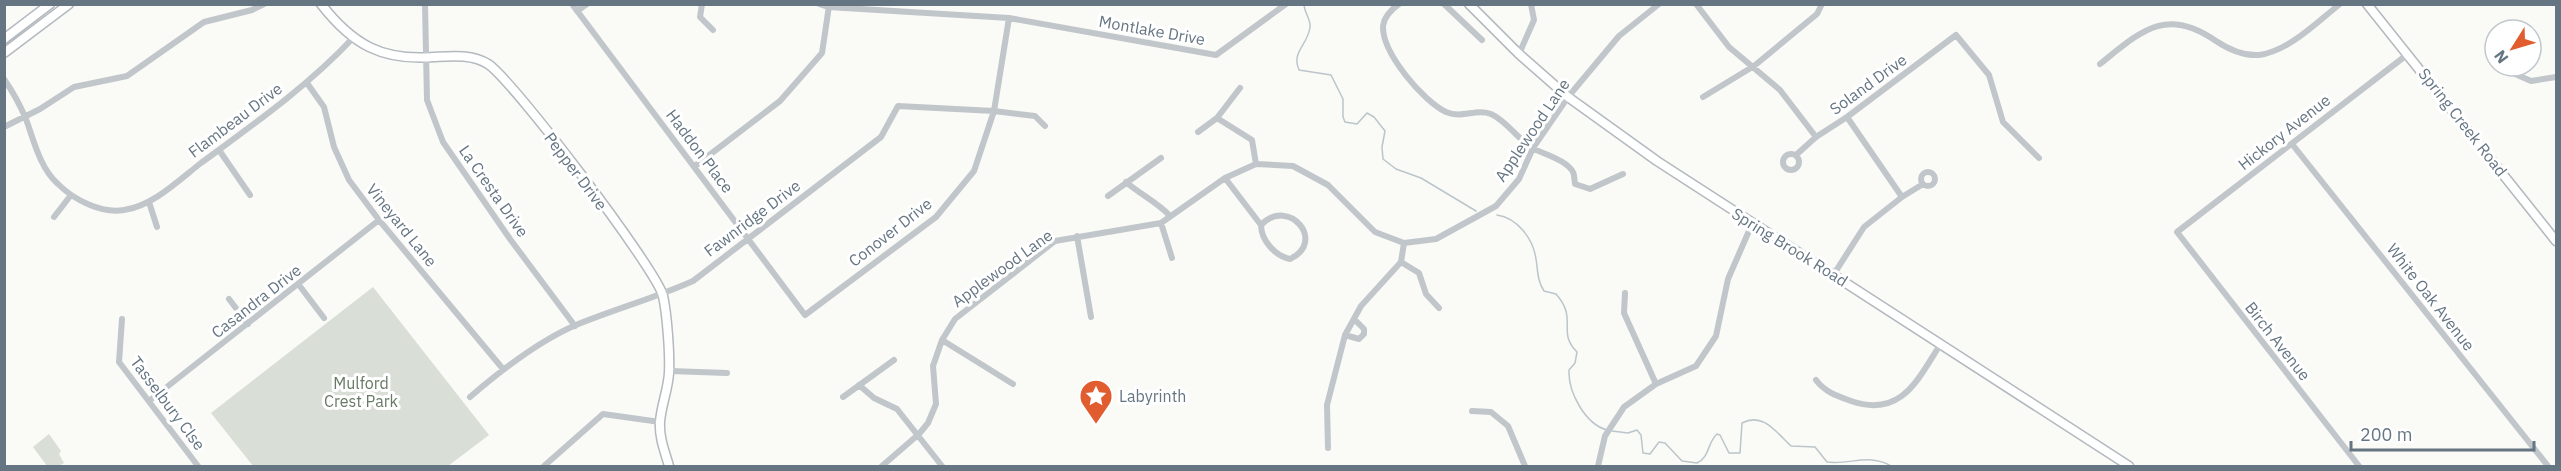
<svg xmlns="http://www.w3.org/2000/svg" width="2561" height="471" viewBox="0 0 2561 471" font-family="'IBM Plex Sans',sans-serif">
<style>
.green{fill:#d9ded7}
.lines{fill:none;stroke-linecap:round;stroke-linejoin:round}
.stream{stroke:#bbc5ca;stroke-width:1.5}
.secondary-casing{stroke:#b3b9be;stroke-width:11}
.street{stroke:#c1c6ca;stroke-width:6}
.secondary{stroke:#fff;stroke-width:8}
.labels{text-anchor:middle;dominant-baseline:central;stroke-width:6;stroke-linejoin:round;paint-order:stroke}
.street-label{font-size:16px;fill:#657582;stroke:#fff}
.park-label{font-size:16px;fill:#677a64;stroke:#fff}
.poi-label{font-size:16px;fill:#657582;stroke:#fff;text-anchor:start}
</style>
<rect width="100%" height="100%" fill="#fafaf7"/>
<path class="green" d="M 373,287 L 489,435 L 448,466 L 253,466 L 211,413 Z
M 49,434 L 61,451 L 59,454 L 64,463 L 59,466 L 47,466 L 33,447 Z"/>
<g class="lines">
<path class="stream" d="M 1304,4 C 1304,13 1311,19 1310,27 C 1308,45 1291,52 1299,70 L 1331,75 L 1343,99 L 1343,117 L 1345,122 L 1357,124 L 1367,113 L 1374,117 L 1385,131 L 1382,147 L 1383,159 L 1396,169 L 1421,178 L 1476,211
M 1497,215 C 1517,218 1533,238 1536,259 C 1538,271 1537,280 1544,291 L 1556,294 C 1579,320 1556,331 1577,352 L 1575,363 L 1569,370 C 1568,392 1585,424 1607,430
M 1612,431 L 1628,433 L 1637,430 L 1641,435 L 1643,453 L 1650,454 L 1659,442 L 1665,443 L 1682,461 L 1697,463 C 1710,457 1707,443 1717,434 L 1720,435 L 1729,453 L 1740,453 L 1742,423 C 1763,412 1776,432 1791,446 L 1815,447 L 1827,462 C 1850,465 1870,453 1891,466"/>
<g class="secondary-casing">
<path id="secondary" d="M 321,4 C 353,45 382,61 434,57 C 452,56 472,54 488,64 C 512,79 657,270 663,296 C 667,314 670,354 669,373 C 668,390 661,406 660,422 C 659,438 665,452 669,466
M 1469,4 L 1519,54 L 1568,97 L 1657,161 L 2129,466
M 2367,4 L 2556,241
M 4,39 L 50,4
M 4,53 L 69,4"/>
</g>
<path class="street" d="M 425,4 L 427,100 L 443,142 L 510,239 L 575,326
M 572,4 L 805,315 L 936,217 L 974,171 L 994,111 L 1009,18
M 702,4 L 700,17 L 713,30
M 819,4 L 828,7 L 1009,18 L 1216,55 L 1286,4
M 1399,4 C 1392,9 1384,17 1383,26 C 1382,53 1423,101 1446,112 C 1463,119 1475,108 1491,114 C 1507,121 1518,140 1533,148 C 1545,155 1560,158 1569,167 C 1575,172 1574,177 1575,184 L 1590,189 L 1623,174
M 1444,4 L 1482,40
M 1696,4 L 1729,47 L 1780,90 L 1816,137
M 577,11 L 587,4
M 1519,54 L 1534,20 L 1531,4
M 2100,64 C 2141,31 2166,6 2216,41 C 2228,49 2244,56 2259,55 C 2289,51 2317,22 2340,4
M 2513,73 L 2531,81 L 2556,77
M 4,79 C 13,92 20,105 26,119 C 34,141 40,168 58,184 C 74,200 102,214 124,210 C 153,206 179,180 201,163 C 254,124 308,86 353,38
M 307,83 L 324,107 L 334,147 L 349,180 L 379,220 L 503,369
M 1703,97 L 1754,66 L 1817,14 L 1822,4
M 1847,117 L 1902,197
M 1217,118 L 1252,140 L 1256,164 L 1293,166 L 1328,185 L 1375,232 L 1404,243 L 1436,239 L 1496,206 L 1519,179 L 1533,148 L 1568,97 L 1619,36 L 1659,4
M 4,127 L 40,109 L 74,87 L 127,76 L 204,22 L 252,10 L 264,4
M 1198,132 L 1217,118 L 1240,88
M 2292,144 L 2548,466
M 219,150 L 250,195
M1783 162a8 8 0 1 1 16 0a8 8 0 1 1-16 0Z
M 1796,155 L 1816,137 L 1847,117 L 1956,35 L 1989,75 L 2003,122 L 2039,158
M 695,166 L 780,101 L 822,53 L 829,6
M1921 179a7 7 0 1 1 14 0a7 7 0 1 1-14 0Z
M 1225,178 L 1261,225 C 1261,240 1275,256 1290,259 C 1327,242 1289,196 1261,225
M 1126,182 C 1141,195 1157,202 1170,216
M 1108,196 L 1161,158
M 149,202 L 157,227
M 54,217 L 71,195
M 1161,223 L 1172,258
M 1077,236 L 1091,317
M 1401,262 L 1419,273 L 1426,294 L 1439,308
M 1834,274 L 1864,227 L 1902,197 L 1923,184
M 299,285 L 324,318
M 1625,293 L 1624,313 L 1656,384
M 229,299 L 248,324
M 122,319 L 119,362 L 198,466
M 1345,335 L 1359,339 L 1364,334 L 1364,329 L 1354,319
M 942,340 L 1013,384
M 670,371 L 727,373
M 1816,380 C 1825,392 1837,396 1851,401 C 1901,418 1917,381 1940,345
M 859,385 L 874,398 L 897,409 L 942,466
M 470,397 C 499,372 541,340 576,325 C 615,309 655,298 693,281 L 881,137 L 898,106 L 994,111 L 1035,116 L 1045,126
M 843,397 L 894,360
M 149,401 L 379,220
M 1472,411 L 1491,412 L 1508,426 L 1525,466
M 1328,448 L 1327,405 L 1345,335 L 1361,306 L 1401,262 L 1404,243
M 544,466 L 603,414 L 660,422
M 882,466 L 919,434 L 928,423 L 936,404 L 933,366 L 942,340 L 955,319 L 1055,241 L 1161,223 L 1225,178 L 1256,164
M 1598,466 L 1605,436 L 1624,407 L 1656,384 L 1696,366 L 1716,336 L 1728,279 L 1752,224
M 2359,466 L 2177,232 L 2408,54"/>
<use href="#secondary" class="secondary"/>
</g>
<defs>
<g id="sight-pin" transform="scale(1.725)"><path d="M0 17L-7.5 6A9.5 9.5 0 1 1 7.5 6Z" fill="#e15d30" stroke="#fff"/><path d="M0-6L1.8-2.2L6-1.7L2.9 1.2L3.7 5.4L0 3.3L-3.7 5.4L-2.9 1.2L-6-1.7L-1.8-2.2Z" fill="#fff"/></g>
</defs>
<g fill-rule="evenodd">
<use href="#sight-pin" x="1096" y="396"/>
</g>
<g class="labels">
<g class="street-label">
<text transform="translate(1152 30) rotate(10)">Montlake Drive</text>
<text transform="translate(1868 84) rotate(-36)">Soland Drive</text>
<text transform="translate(235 120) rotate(-37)">Flambeau Drive</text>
<text transform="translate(2463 122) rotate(52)">Spring Creek Road</text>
<text transform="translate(1532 130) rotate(-56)">Applewood Lane</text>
<text transform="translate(2284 132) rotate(-38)">Hickory Avenue</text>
<text transform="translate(700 151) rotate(53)">Haddon Place</text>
<text transform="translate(576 171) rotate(53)">Pepper Drive</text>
<text transform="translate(494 191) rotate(55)">La Cresta Drive</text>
<text transform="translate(752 218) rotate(-37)">Fawnridge Drive</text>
<text transform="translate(402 225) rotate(51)">Vineyard Lane</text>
<text transform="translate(890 232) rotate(-38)">Conover Drive</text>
<text transform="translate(1790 247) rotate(32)">Spring Brook Road</text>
<text transform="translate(1002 268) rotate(-36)">Applewood Lane</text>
<text transform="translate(2431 297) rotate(52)">White Oak Avenue</text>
<text transform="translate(256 301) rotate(-38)">Casandra Drive</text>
<text transform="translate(2278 341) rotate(52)">Birch Avenue</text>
<text transform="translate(168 403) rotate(53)">Tasselbury Clse</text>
</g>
<g class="park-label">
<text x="361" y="383">Mulford<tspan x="361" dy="18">Crest Park</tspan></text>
</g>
<g class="poi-label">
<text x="1119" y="396">Labyrinth</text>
</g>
</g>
<rect width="2561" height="471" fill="none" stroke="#657582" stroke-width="12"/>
<g transform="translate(2513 48) rotate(233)"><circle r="28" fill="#ffffff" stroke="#c1c8cd" stroke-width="1.5"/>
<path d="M0-4.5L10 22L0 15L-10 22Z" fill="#e15d30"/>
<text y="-9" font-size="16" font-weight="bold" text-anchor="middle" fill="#657582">N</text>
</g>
<path d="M2351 441v9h183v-9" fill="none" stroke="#657582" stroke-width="3"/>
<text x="2360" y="441" font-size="18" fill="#657582" stroke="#ffffff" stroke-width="4.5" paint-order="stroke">200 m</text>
</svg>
